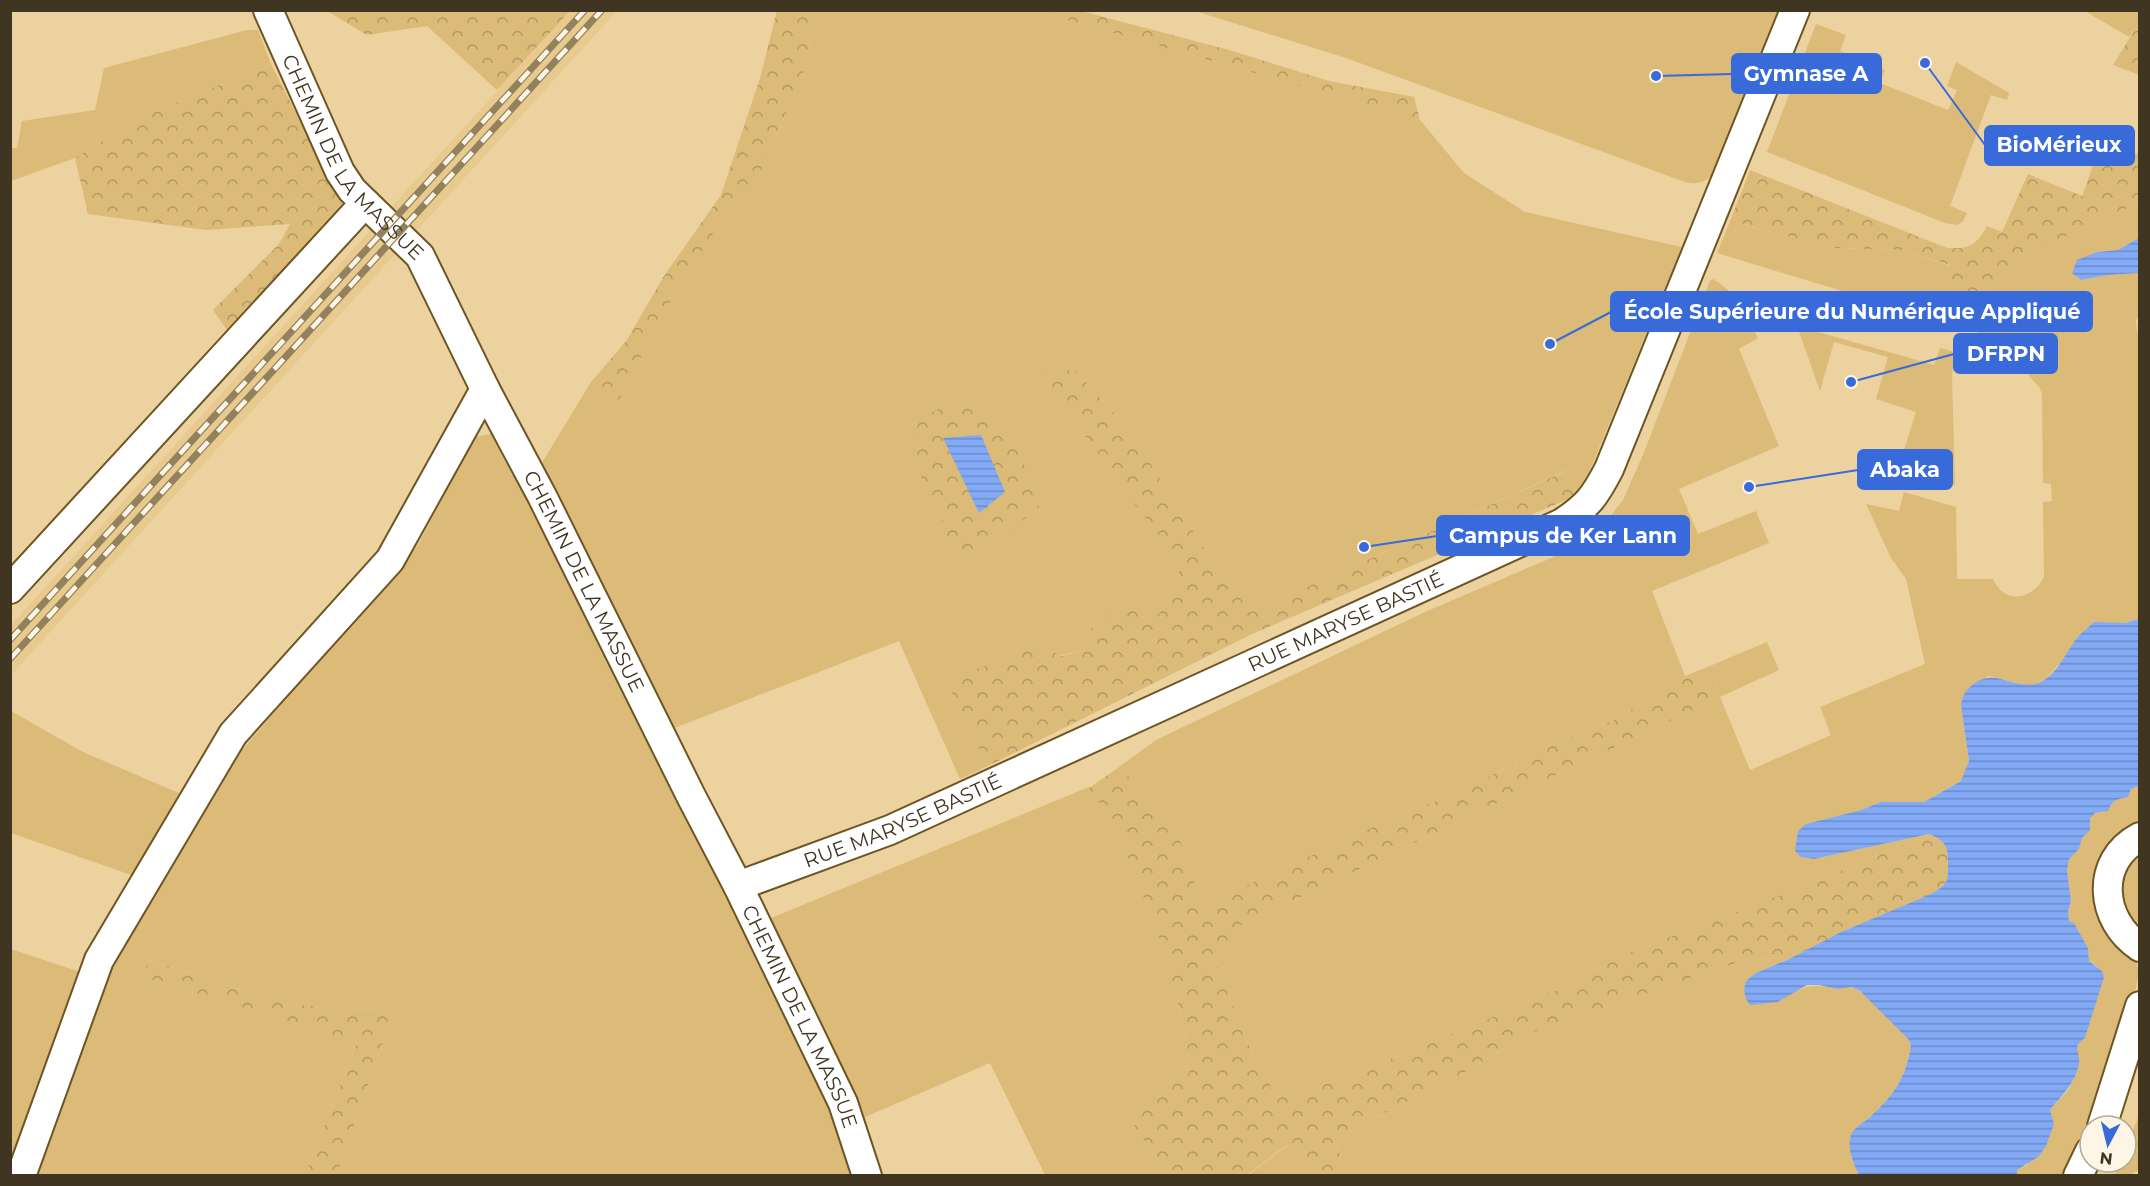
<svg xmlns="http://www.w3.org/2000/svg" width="2150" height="1186" viewBox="0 0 2150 1186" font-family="Montserrat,sans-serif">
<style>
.built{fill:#e8c98e}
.green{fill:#dcba77}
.forest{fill:url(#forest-crowns)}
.water{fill:url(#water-rules)}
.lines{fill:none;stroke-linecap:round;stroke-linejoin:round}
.minor-casing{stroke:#6d5524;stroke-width:32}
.minor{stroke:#fff;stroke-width:28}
.rail-casing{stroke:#93815d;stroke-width:7}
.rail{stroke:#fdf5e6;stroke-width:4.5;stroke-dasharray:14;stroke-linecap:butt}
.labels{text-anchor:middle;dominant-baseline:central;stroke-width:6;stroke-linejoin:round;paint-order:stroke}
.street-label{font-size:20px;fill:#403520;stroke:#fdf5e6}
.leader{fill:none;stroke:#386ad9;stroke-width:2}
.callout-dot{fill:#386ad9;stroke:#fdf5e6;stroke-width:2}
.callout{fill:#386ad9;stroke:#386ad9;stroke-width:2}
.callout-label{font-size:21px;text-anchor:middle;font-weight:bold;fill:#fff}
</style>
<defs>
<pattern id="forest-crowns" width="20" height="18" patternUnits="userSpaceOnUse" patternTransform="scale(1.5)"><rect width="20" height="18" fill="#dcba77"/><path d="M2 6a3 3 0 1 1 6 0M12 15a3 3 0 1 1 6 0" fill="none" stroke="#b49861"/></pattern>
<pattern id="water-rules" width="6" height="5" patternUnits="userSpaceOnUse" patternTransform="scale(1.5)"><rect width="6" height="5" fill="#83aaf6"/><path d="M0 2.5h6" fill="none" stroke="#6d8bc7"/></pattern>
</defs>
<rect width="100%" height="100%" fill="#ecd29e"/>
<path class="built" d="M 570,11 L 617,11 L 11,675 L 10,626 Z"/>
<path class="green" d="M 816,11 L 1035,11 L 1420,120 L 1464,173 L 1525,212 L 1682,247 L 1580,494 L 1567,470 L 1251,612 L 1220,573 L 1129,430 L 1075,370 L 1179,562 L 1178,590 L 1158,616 L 1086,650 L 947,680 L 988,766 L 960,779 L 899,641 L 646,739 L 742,930 L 1089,787 L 1115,824 L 1163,948 L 1185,1030 L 1189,1073 L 1143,1097 L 1134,1127 L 1168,1175 L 1045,1175 L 990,1063 L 842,1127 L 852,1175 L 337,1175 L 394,1010 L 340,1009 L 282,1003 L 149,960 L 143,977 L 357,1042 L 305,1175 L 11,1175 L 11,949 L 101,979 L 157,884 L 11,833 L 11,711 L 83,752 L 209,806 L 242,750 L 418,545 L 475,437 L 491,434 L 512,475 L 540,466 L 591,382 L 619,399 L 667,307 L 722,218 L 750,197 L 803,74 Z
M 1195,11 L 1780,11 L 1714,173 C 1707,182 1697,185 1685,182 L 1346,58 Z
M 2085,11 L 2139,11 L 2139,30 L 2135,29 L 2129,37 Z
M 1816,24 L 1846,35 L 1840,51 L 1885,70 L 1880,83 L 1948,110 L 1957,90 L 1947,86 L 1956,62 L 2009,93 L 2007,100 L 1991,95 L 1950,206 L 1967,213 L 1963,221 L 1957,225 L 1945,223 L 1767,152 Z
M 247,30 L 258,30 L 271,64 L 139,118 L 75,158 L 11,181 L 11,148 L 17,148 L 22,121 L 95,110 L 104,68 Z
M 2139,201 L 2139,238 L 2118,250 L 2096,252 L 2082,280 L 2109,275 L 2139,273 L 2139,317 L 2136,320 L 2137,332 L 2140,334 L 2140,494 L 2138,521 L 2140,531 L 2139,619 L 2125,623 L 2111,623 L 2057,666 L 2046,679 L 2037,683 L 2026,685 L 1988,676 L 1963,697 L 1961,705 L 1969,761 L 1962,780 L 1924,802 L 1881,802 L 1861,810 L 1806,824 L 1814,859 L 1929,834 L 1804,886 L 1633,951 L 1557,990 L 1411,1051 L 1303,1093 L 1277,1098 L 1245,1038 L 1215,959 L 1242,925 L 1720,697 L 1705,668 L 1767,642 L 1779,670 L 1720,697 L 1750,770 L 1831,735 L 1820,707 L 1925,664 L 1906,579 L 1891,558 L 1866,504 L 1899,511 L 1904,492 L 1956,507 L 1957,579 L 1993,579 C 2004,605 2033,600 2044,577 L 2043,502 L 2052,501 L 2051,484 L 2043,483 L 2042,394 L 2039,387 L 2029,376 L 2025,362 L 2002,362 L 1987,339 L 1977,332 L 1717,253 L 1731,219 L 1752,227 L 1835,248 L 1902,250 L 1951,266 L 1978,296 L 2037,252 L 2094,222 L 2135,205 Z
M 1713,279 C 1741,297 1745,309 1758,338 L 1739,349 L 1779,446 L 1679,489 L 1698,534 L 1756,511 L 1769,543 L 1652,591 L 1685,676 L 1613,721 L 1536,751 L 1468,788 L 1389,820 L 1202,907 L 1175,825 L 1119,767 L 1156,740 L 1425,612 L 1565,552 L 1601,528 L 1623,500 L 1643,455 L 1710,281 Z
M 1797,326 L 1934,365 L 1940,348 L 1955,352 L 1952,375 L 1955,485 L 1908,472 L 1910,466 L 1900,463 L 1916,412 L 1876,399 L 1888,357 L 1834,342 L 1820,391 Z
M 2139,786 L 2139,828 L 2114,848 L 2129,950 L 2136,961 L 2139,973 L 2136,987 L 2090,1127 L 2068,1175 L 2017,1176 L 2017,1170 L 2027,1165 L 2054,1124 L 2050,1110 L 2069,1089 L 2077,1072 L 2078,1044 L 2085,1038 L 2102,971 L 2089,960 L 2088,948 L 2074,923 L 2069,921 L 2067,911 L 2071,901 L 2067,870 L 2069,859 L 2079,849 L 2081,838 L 2090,830 L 2090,819 L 2095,813 L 2104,812 L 2116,799 L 2128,797 L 2131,789 Z
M 2139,852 L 2139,929 C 2117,907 2117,875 2139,852 Z
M 1751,958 L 1789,959 L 1756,973 L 1778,1002 C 1803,988 1805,983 1834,988 C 1841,989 1847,986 1853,988 C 1864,990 1898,1029 1908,1039 L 1911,1044 C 1906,1083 1886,1105 1856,1128 L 1851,1158 L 1859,1175 L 1348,1175 L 1336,1145 L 1358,1126 L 1458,1076 L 1533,1032 Z
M 2139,1115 L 2139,1170 L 2130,1175 L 2115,1175 L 2120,1162 L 2126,1162 L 2126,1148 Z
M 1288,1145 L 1310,1175 L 1247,1176 Z"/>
<path class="forest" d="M 327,11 L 570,11 L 497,90 L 427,26 L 367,35 Z
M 777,11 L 816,11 L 803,74 L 750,197 L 722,219 L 667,307 L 619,400 L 591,382 L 627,340 L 664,276 L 721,195 L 760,78 Z
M 1035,11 L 1081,11 L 1229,50 L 1329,81 L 1414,97 L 1420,120 Z
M 2135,29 L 2139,30 L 2139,75 L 2113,65 Z
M 271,64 L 343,206 L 335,237 L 236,343 L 213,310 L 279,244 L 290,224 L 206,230 L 88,214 L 75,158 L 139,118 Z
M 2101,143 L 2137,154 L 2139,148 L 2139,201 L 2135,205 L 2094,222 L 2037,252 L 1978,296 L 1947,283 L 1950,265 L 1902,250 L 1835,248 L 1752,227 L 1731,219 L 1750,170 L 1947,248 C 1969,249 1976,246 1987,226 L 2002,232 L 2028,174 L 2082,196 Z
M 1075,370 L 1129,430 L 1220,573 L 1251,612 L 1568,470 L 1580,494 L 1252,634 L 988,766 L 946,680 L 1041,646 L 1062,656 L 1086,650 L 1093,623 L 1137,600 L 1158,615 L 1178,590 L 1179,562 L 1120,485 L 1042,374 Z
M 970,395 L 1016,441 L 1039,507 L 972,562 L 938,540 L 943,516 L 923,484 L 909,423 Z
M 1705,668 L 1720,697 L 1242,925 L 1215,959 L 1245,1038 L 1277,1098 L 1303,1093 L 1411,1051 L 1557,990 L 1633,951 L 1804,886 L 1929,834 C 1949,842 1948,848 1948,868 C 1948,874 1948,881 1943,886 C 1940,889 1934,892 1931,894 L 1841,932 L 1789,959 L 1751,958 L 1533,1032 L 1458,1076 L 1358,1126 L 1336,1145 L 1348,1175 L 1310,1175 L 1287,1145 L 1247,1175 L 1168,1175 L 1134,1127 L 1143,1097 L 1189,1073 L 1185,1030 L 1163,948 L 1115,824 L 1089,788 L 1119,767 L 1175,825 L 1202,906 L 1389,820 L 1468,788 L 1536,751 L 1613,721 L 1685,676 Z
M 149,960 L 282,1003 L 340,1009 L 394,1010 L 337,1175 L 305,1175 L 357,1042 L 142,977 Z"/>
<path class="water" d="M 2139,238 L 2139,273 L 2109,275 L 2081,280 L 2072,273 L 2077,260 L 2097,252 L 2118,250 Z
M 981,435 L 1005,492 L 979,513 L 943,438 Z
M 2139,619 L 2139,786 L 2131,789 L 2128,797 C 2117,799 2112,800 2108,811 L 2095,813 L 2090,819 L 2090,830 L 2082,838 L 2079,849 L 2069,859 L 2067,870 L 2071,901 L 2068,911 L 2069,921 L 2074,923 L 2088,948 L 2089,961 L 2102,971 L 2104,977 L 2085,1038 L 2078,1044 C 2076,1052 2080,1056 2079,1063 C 2076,1083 2062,1095 2050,1110 L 2054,1124 L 2046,1146 L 2038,1157 L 2017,1170 L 2017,1175 L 1859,1175 C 1853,1162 1847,1150 1851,1135 C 1854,1127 1865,1122 1871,1116 C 1894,1095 1907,1076 1911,1044 L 1908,1039 L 1860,991 L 1852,987 L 1838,989 L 1819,985 L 1807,985 L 1778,1002 L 1750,1005 L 1746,999 L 1744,990 L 1746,981 L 1756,973 L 1789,959 L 1841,932 L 1931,894 C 1934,892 1940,889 1943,886 C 1948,881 1948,874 1948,868 C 1948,849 1949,842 1929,834 L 1814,859 L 1801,857 L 1795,851 L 1798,831 L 1806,824 L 1861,810 L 1881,802 L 1924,802 L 1961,781 L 1969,761 L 1961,705 C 1963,694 1966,689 1975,683 C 1995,668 2015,690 2038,683 C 2056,677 2066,652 2077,638 C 2082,632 2089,627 2094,622 L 2125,623 Z"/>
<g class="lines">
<g class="minor-casing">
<g id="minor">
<path id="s1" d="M 268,10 L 340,172 L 352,190 L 420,256 L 485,389 L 542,496 L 691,796 L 738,886 L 843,1103 L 867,1176"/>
<path d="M 10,589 L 365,203"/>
<path d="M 2140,837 C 2094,861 2100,921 2140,947"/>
<path id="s2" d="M 738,886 L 890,830 L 1562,523 C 1588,506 1595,496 1609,469 C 1672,317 1732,163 1795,10"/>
<path d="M 2102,1126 L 2140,1006"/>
<path d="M 21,1176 L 99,960 L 233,734 L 390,560 L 485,389"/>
<path d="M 2078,1176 L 2090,1151"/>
</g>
</g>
<use href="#minor" class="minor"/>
<g class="rail-casing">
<path id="rail" d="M 10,640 L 585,10
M 10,659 L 602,10"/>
</g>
<use href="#rail" class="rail"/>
</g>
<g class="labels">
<g class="street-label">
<text stroke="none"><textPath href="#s1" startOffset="172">CHEMIN DE LA MASSUE</textPath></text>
<text stroke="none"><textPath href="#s1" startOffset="658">CHEMIN DE LA MASSUE</textPath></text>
<text stroke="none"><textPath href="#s2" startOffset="663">RUE MARYSE BASTIÉ</textPath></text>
<text stroke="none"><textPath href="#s2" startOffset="177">RUE MARYSE BASTIÉ</textPath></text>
<text stroke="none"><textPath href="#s1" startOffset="1144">CHEMIN DE LA MASSUE</textPath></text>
</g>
</g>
<path class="leader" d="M1656 76L1732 74M1925 63L1985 145M1550 344L1611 312M1851 382L1954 354M1749 487L1858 470M1364 547L1437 536"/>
<g class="callout-dot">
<circle cx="1656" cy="76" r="6"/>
<circle cx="1925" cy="63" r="6"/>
<circle cx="1550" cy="344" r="6"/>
<circle cx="1851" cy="382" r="6"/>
<circle cx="1749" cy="487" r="6"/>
<circle cx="1364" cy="547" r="6"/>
</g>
<g class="callout">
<rect x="1732" y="54" width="149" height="39" rx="6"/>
<rect x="1985" y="126" width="149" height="39" rx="6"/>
<rect x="1611" y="292" width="481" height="39" rx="6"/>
<rect x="1954" y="334" width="103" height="39" rx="6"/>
<rect x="1858" y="450" width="94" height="39" rx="6"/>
<rect x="1437" y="516" width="252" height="39" rx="6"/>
</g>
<g class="callout-label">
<text x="1806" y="81">Gymnase A</text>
<text x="2059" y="152">BioMérieux</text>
<text x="1852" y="319">École Supérieure du Numérique Appliqué</text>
<text x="2006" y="361">DFRPN</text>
<text x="1905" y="477">Abaka</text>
<text x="1563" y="543">Campus de Ker Lann</text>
</g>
<rect width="2150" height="1186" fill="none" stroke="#403520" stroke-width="24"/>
<g transform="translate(2108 1144) rotate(187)"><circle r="28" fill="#fdf5e6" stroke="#b1a897" stroke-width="1.5"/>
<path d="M0-4.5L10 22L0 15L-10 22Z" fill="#386ad9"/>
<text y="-9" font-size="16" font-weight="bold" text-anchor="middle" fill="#403520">N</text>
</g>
</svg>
